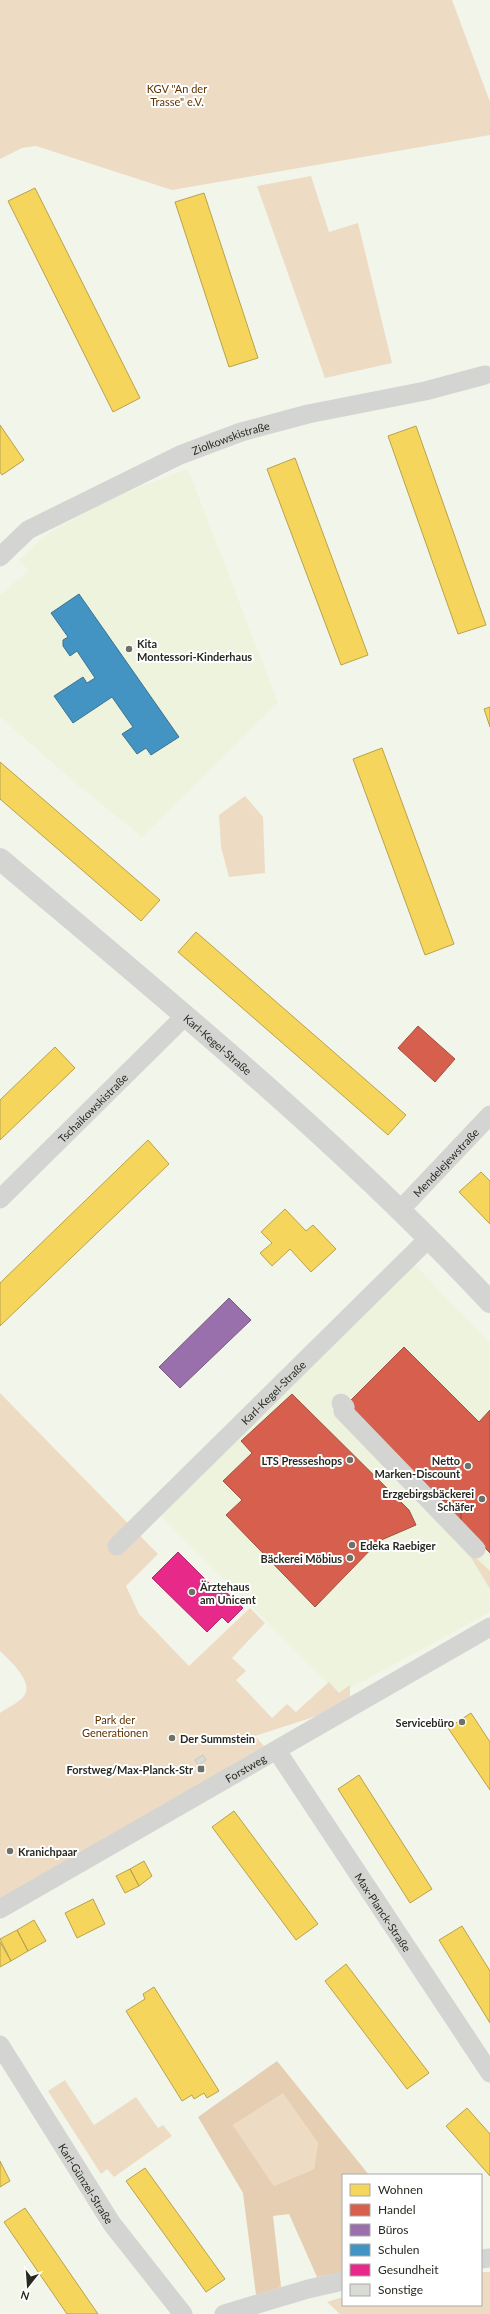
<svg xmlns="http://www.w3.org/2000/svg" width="490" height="2314" viewBox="0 0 490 2314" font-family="Lato,sans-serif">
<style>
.built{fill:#eef3de}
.green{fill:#eedbc4}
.forest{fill:#e6ceb2;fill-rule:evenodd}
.homes{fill:#f6d55c;stroke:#b8a24b}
.shops{fill:#d6604d;stroke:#a25040}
.offices{fill:#9970ab;stroke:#775b82}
.schools{fill:#4393c3;stroke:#3b7493}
.health{fill:#e7298a;stroke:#ae296b}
.building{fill:#d8dcd4;stroke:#c4c8c0}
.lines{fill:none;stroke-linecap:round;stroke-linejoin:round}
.street{stroke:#d4d5d2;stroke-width:19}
.secondary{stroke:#d4d5d2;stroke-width:22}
.poi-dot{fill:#6f7168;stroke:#fff;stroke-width:1.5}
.labels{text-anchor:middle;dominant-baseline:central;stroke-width:4;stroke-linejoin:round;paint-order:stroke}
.park-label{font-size:11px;fill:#5f3400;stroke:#fff}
.street-label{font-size:11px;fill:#282a22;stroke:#fff}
.poi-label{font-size:11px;font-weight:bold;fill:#282a22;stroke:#fff;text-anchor:end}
</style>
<rect width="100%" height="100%" fill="#f2f5ea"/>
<path class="built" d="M 188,469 L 278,703 L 142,837 L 79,786 L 0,717 L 0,595 L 29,570 L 19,560 L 46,535 L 96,506 L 147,484 Z
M 413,1263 L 490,1343 L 490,1612 L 339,1694 L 157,1512 Z"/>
<path class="green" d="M 0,0 L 452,0 L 490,102 L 490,135 L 172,190 L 36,146 L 22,148 L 0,159 Z
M 311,176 L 329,232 L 358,223 L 392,363 L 325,378 L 257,186 Z
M 245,796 L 263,817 L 265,873 L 229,877 L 221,847 L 219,815 Z
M 0,1393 L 158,1554 L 126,1586 L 139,1614 L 189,1666 L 250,1608 L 265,1623 L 232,1658 L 246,1671 L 236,1680 L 272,1718 L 287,1704 L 296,1712 L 329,1682 L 339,1693 L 350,1685 L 350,1697 L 338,1709 L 255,1736 L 264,1746 L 0,1901 L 0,1713 C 7,1708 18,1703 23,1697 C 36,1683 9,1660 0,1651 Z
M 472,1554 L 490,1571 L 490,1589 L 470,1556 Z
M 65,2080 L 94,2125 L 136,2097 L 158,2128 L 163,2125 L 172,2136 L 114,2177 L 107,2169 L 101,2174 L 48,2091 Z
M 283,2092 L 318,2143 L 314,2169 L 274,2186 L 233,2125 Z
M 481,2272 L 490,2272 L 490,2314 L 340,2314 L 327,2302 L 343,2297 L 343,2305 L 481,2305 Z"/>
<path class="forest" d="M 277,2061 L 369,2175 L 343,2175 L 343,2272 L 317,2277 L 289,2214 L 273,2216 L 281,2287 L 256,2295 L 243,2193 L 198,2117 ZM 283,2093 L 318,2143 L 314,2169 L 274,2186 L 233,2125 Z"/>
<path class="homes" d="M 35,188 L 140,398 L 113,412 L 8,201 Z
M 204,193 L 258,358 L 229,367 L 175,202 Z
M 0,425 L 24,460 L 2,475 L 0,472 Z
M 416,426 L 486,625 L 458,634 L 388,436 Z
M 295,458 L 368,655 L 341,665 L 267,469 Z
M 490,707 L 490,727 L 484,709 Z
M 382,748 L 454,944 L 425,955 L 353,759 Z
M 0,762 L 160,900 L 141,921 L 0,799 Z
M 196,932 L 406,1115 L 388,1135 L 178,952 Z
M 55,1047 L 75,1068 L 0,1140 L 0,1100 Z
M 148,1140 L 169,1164 L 0,1326 L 0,1283 Z
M 481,1172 L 490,1181 L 490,1224 L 459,1192 Z
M 285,1209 L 306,1231 L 313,1225 L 336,1249 L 311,1272 L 290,1249 L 272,1266 L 260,1253 L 272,1243 L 261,1232 Z
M 471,1713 L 490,1742 L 490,1790 L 448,1728 Z
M 359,1775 L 432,1889 L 410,1903 L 338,1789 Z
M 234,1811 L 318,1924 L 296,1940 L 212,1827 Z
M 144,1861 L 152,1876 L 139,1886 L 130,1869 Z
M 130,1869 L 139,1886 L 125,1893 L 116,1876 Z
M 93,1899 L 105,1924 L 77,1938 L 65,1913 Z
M 34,1920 L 46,1941 L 28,1951 L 17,1930 Z
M 462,1926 L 490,1971 L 490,2023 L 439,1940 Z
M 17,1930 L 28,1951 L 11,1961 L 0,1939 Z
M 0,1942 L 11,1961 L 0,1967 Z
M 346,1964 L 429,2073 L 407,2089 L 325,1981 Z
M 154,1987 L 219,2091 L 207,2098 L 204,2093 L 194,2099 L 192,2095 L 182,2101 L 126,2011 L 145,1999 L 143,1994 Z
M 467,2108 L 490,2134 L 490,2176 L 446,2126 Z
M 0,2161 L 10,2181 L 0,2187 Z
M 145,2168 L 225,2279 L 206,2292 L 126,2181 Z
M 25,2208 L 98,2314 L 67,2314 L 4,2222 Z"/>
<path class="shops" d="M 418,1026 L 455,1059 L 435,1082 L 398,1048 Z
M 404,1347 L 479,1422 L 490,1410 L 490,1553 L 461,1523 L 461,1512 L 449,1501 L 436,1499 L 346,1405 Z
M 292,1394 L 409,1510 L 416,1525 L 379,1541 L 315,1607 L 226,1515 L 242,1500 L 223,1481 L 252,1453 L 241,1441 Z
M 436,1499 L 449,1501 L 461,1512 L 461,1523 Z"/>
<path class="offices" d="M 229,1298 L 251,1320 L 180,1388 L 159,1367 Z"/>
<path class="schools" d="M 79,594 L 179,737 L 151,755 L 146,748 L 137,754 L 122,734 L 133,727 L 112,697 L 73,723 L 54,696 L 83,677 L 87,683 L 95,678 L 77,651 L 70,656 L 63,646 L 63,640 L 68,637 L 51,613 Z"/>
<path class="health" d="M 178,1552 L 219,1593 L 223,1589 L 243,1608 L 228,1623 L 222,1617 L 207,1632 L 152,1578 Z"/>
<path class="building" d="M 203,1755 L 206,1760 L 198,1765 L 195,1760 Z"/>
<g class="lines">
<g class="street">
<path id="s1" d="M 0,557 L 28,530 L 180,455 L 241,432 L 308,414 L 425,391 L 485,375"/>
<path id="s2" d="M 0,1199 L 184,1017"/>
<path id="s3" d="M 400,1210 L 490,1115"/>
<path d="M 341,1403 L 345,1407 L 343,1411 L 476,1549"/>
<path id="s4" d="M 117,1546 L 429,1238"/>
<path id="s5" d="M 277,1751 L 490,2073"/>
<path id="s6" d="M 0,1909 L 490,1627"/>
<path id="s7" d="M 0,2045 L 112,2224 L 183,2314"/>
<path d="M 481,2259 L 490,2258"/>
<path d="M 224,2314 L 308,2289 L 343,2281"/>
</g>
<path class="secondary" id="s8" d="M 0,859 C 168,1001 340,1141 490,1302"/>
</g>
<g class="poi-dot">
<circle cx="129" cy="649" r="4"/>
<circle cx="350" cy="1460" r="4"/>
<circle cx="468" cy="1466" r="4"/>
<circle cx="482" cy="1499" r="4"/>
<circle cx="352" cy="1545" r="4"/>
<circle cx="350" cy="1558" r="4"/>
<circle cx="192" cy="1592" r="4"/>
<circle cx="462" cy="1722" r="4"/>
<circle cx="172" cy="1738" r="4"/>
<rect x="197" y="1765" width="8" height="8" rx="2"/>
<circle cx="10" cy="1851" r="4"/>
</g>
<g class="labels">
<g class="park-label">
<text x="177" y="88">KGV "An der<tspan x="177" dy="13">Trasse" e.V.</tspan></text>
<text x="115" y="1719">Park der<tspan x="115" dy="13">Generationen</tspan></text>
</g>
<g class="street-label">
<text stroke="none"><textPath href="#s1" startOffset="262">Ziolkowskistraße</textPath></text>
<text stroke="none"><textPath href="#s8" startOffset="286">Karl-Kegel-Straße</textPath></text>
<text stroke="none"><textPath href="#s2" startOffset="130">Tschaikowskistraße</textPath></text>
<text stroke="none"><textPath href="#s3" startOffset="66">Mendelejewstraße</textPath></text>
<text stroke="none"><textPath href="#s4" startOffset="219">Karl-Kegel-Straße</textPath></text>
<text stroke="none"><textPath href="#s6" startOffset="283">Forstweg</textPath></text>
<text stroke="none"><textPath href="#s5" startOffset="193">Max-Planck-Straße</textPath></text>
<text stroke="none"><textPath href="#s7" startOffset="163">Karl-Günzel-Straße</textPath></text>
</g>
<g class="poi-label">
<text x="137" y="643" text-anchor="start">Kita<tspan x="137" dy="13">Montessori-Kinderhaus</tspan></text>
<text x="342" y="1460">LTS Presseshops</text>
<text x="460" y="1460">Netto<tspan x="460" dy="13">Marken-Discount</tspan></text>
<text x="474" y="1493">Erzgebirgsbäckerei<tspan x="474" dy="13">Schäfer</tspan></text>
<text x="360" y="1545" text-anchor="start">Edeka Raebiger</text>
<text x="342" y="1558">Bäckerei Möbius</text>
<text x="200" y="1586" text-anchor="start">Ärztehaus<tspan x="200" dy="13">am Unicent</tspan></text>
<text x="454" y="1722">Servicebüro</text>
<text x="180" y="1738" text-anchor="start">Der Summstein</text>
<text x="193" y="1769">Forstweg/Max-Planck-Str</text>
<text x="18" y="1851" text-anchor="start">Kranichpaar</text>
</g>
</g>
<rect x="342" y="2174" width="140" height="132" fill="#ffffff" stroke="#a9aaa7"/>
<rect x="350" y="2184" width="20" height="12" fill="#f6d55c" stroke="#a9aaa7"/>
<text x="378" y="2194" font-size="12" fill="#282a22">Wohnen</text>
<rect x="350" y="2204" width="20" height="12" fill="#d6604d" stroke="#a9aaa7"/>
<text x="378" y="2214" font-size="12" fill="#282a22">Handel</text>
<rect x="350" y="2224" width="20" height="12" fill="#9970ab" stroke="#a9aaa7"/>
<text x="378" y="2234" font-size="12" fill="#282a22">Büros</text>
<rect x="350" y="2244" width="20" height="12" fill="#4393c3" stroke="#a9aaa7"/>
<text x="378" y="2254" font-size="12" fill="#282a22">Schulen</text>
<rect x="350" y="2264" width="20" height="12" fill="#e7298a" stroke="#a9aaa7"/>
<text x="378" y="2274" font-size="12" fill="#282a22">Gesundheit</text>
<rect x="350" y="2284" width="20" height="12" fill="#d8dcd4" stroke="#a9aaa7"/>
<text x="378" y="2294" font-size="12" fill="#282a22">Sonstige</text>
<g transform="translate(28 2286) rotate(197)" stroke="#ffffff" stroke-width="3" paint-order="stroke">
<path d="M0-3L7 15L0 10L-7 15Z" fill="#282a22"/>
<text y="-6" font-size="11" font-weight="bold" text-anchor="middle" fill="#282a22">N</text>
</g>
</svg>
